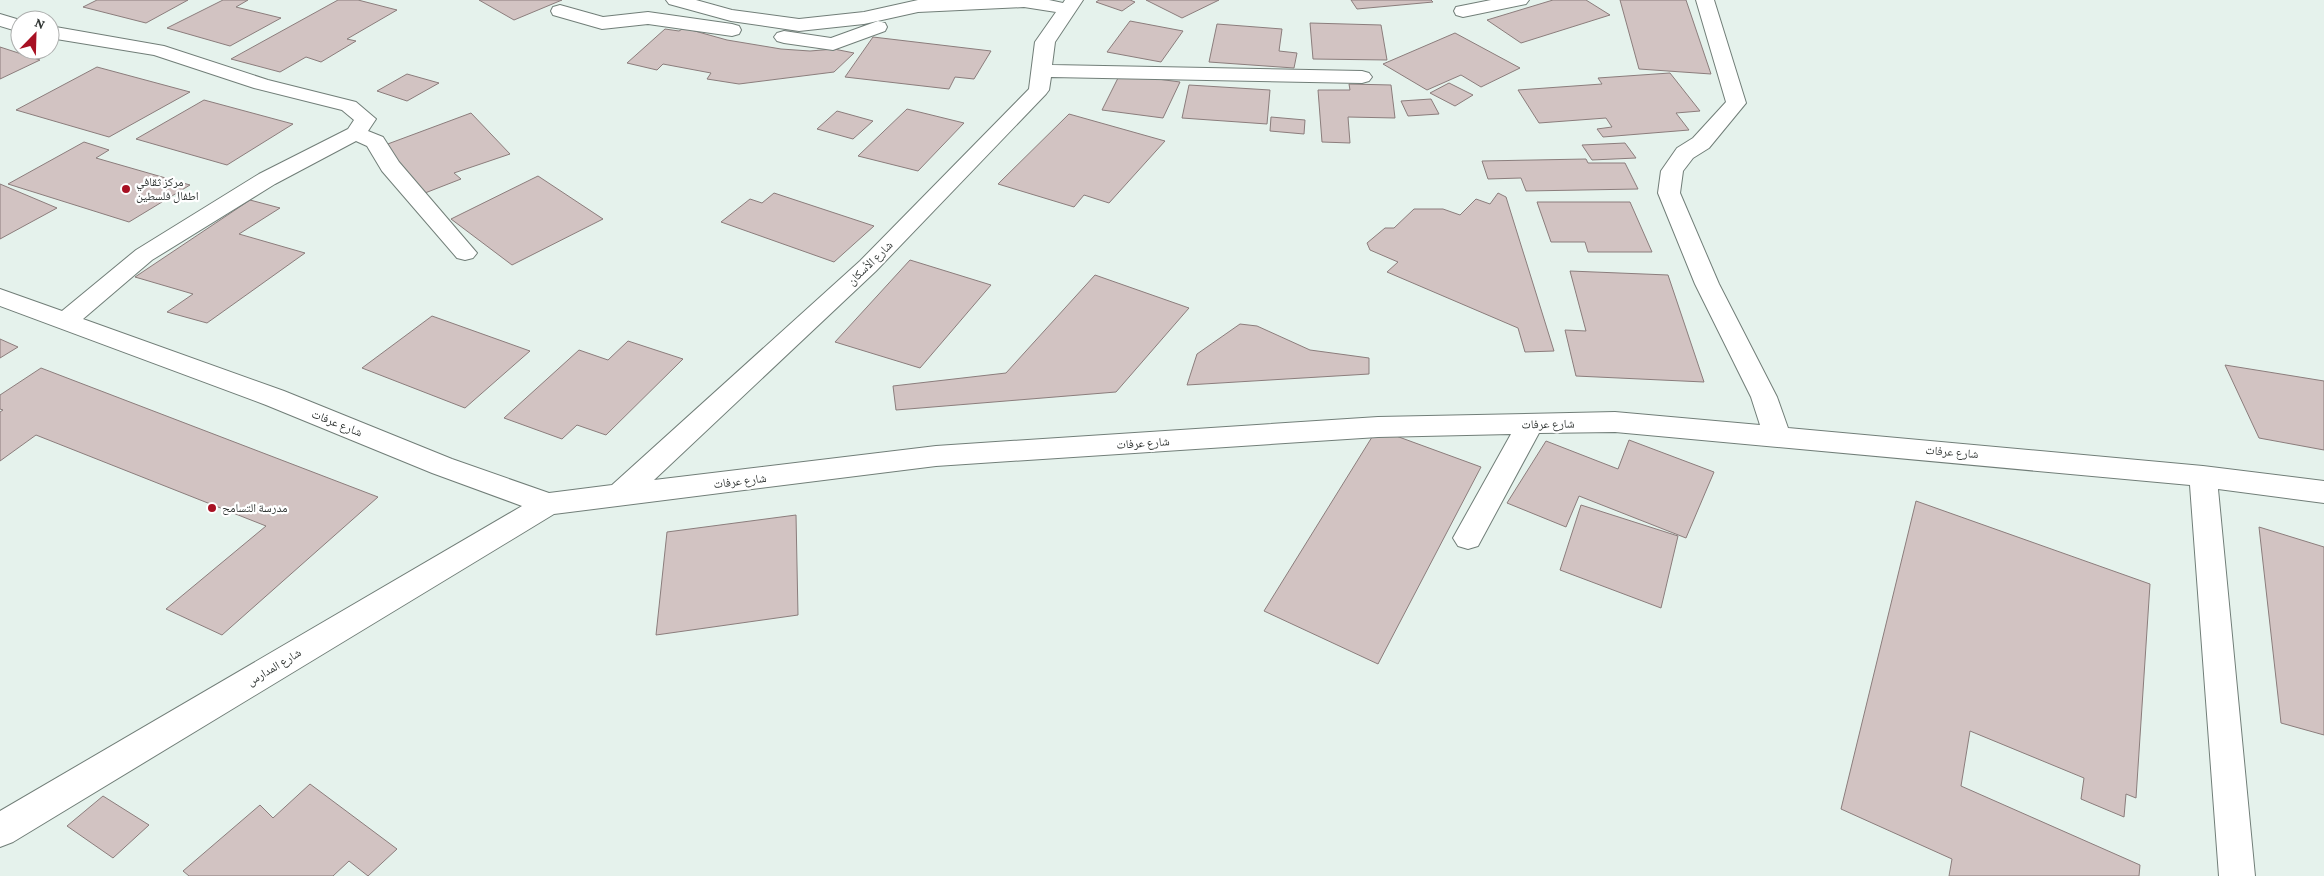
<svg xmlns="http://www.w3.org/2000/svg" width="2324" height="876" viewBox="0 0 2324 876" font-family="'Crimson Pro','Noto Naskh Arabic',serif">
<style>
.building{fill:#d2c3c2;stroke:#8b7d7c}
.lines{fill:none;stroke-linecap:round;stroke-linejoin:round}
.minor-casing{stroke:#717e78;stroke-width:2}
.minor{fill:#fff;fill-rule:evenodd}
.poi-dot{fill:#a81123;stroke:#fff;stroke-width:2}
.labels{text-anchor:middle;dominant-baseline:central;stroke-width:4.5;stroke-linejoin:round;paint-order:stroke}
.poi-label{font-size:12px;fill:#313634;stroke:#fff;text-anchor:start}
.street-label{font-size:12px;fill:#313634;stroke:#fff}
</style>
<rect width="100%" height="100%" fill="#e5f2ec"/>
<path class="building" d="M 97,0 L 188,0 L 146,23 L 83,7 Z
M 223,0 L 248,0 L 236,7 L 281,18 L 230,46 L 167,28 Z
M 338,0 L 358,0 L 397,10 L 347,39 L 356,41 L 321,62 L 306,57 L 280,72 L 231,59 Z
M 479,0 L 562,0 L 514,20 Z
M 1099,0 L 1130,0 L 1135,2 L 1122,11 L 1096,2 Z
M 1146,0 L 1219,0 L 1182,18 Z
M 1351,0 L 1431,0 L 1433,2 L 1357,9 Z
M 1553,0 L 1586,0 L 1610,15 L 1521,43 L 1487,20 Z
M 1620,0 L 1686,0 L 1711,74 L 1639,69 Z
M 1130,21 L 1183,31 L 1161,62 L 1107,52 Z
M 1310,23 L 1381,25 L 1387,60 L 1313,59 Z
M 1217,24 L 1282,29 L 1279,51 L 1297,53 L 1294,68 L 1209,62 Z
M 684,28 L 727,40 L 781,49 L 810,51 L 834,49 L 854,53 L 834,72 L 739,84 L 707,79 L 711,73 L 663,64 L 657,70 L 627,63 L 665,29 L 679,31 Z
M 1455,33 L 1520,68 L 1481,87 L 1461,75 L 1427,90 L 1383,64 Z
M 873,37 L 991,51 L 974,79 L 955,77 L 949,89 L 845,77 Z
M 0,47 L 40,60 L 0,79 Z
M 97,67 L 190,92 L 109,137 L 16,110 Z
M 1670,73 L 1700,111 L 1676,113 L 1689,130 L 1603,137 L 1597,129 L 1612,127 L 1606,118 L 1539,123 L 1518,90 L 1602,84 L 1598,78 Z
M 407,74 L 439,83 L 407,101 L 377,91 Z
M 1120,74 L 1180,82 L 1163,118 L 1102,110 Z
M 1449,83 L 1473,95 L 1455,106 L 1430,93 Z
M 1349,84 L 1391,85 L 1395,118 L 1348,117 L 1350,143 L 1322,142 L 1318,90 L 1350,90 Z
M 1189,85 L 1270,90 L 1267,124 L 1182,118 Z
M 1431,99 L 1439,114 L 1408,116 L 1401,101 Z
M 204,100 L 293,124 L 227,165 L 136,139 Z
M 907,109 L 964,123 L 918,171 L 858,156 Z
M 837,111 L 873,121 L 853,139 L 817,129 Z
M 471,113 L 510,154 L 454,173 L 461,179 L 425,193 L 385,145 Z
M 1069,114 L 1165,141 L 1109,203 L 1084,195 L 1074,207 L 998,184 Z
M 1271,117 L 1305,120 L 1304,134 L 1270,131 Z
M 84,142 L 109,150 L 96,158 L 190,185 L 129,222 L 8,184 Z
M 1625,143 L 1636,158 L 1592,160 L 1582,145 Z
M 1586,159 L 1588,163 L 1625,163 L 1638,189 L 1526,191 L 1521,178 L 1488,179 L 1482,161 Z
M 538,176 L 603,219 L 512,265 L 451,219 Z
M 0,184 L 57,208 L 0,239 Z
M 774,193 L 874,226 L 834,262 L 721,222 L 750,199 L 762,203 Z
M 1498,193 L 1506,197 L 1554,351 L 1525,352 L 1518,328 L 1387,272 L 1398,262 L 1370,250 L 1367,243 L 1385,228 L 1394,228 L 1414,209 L 1443,209 L 1460,215 L 1476,199 L 1490,204 Z
M 250,200 L 280,208 L 239,234 L 305,253 L 207,323 L 167,312 L 193,294 L 135,277 Z
M 1537,202 L 1630,202 L 1652,252 L 1588,252 L 1585,242 L 1551,242 Z
M 910,260 L 991,285 L 920,368 L 835,342 Z
M 1570,271 L 1668,275 L 1704,382 L 1576,376 L 1565,330 L 1586,331 Z
M 1095,275 L 1189,308 L 1116,392 L 896,410 L 893,386 L 1006,373 Z
M 432,316 L 530,351 L 465,408 L 362,368 Z
M 1240,324 L 1257,326 L 1310,350 L 1369,358 L 1369,374 L 1187,385 L 1197,354 Z
M 0,339 L 18,347 L 0,358 Z
M 628,341 L 683,359 L 606,435 L 577,425 L 562,439 L 504,418 L 579,350 L 608,360 Z
M 2225,365 L 2324,381 L 2324,450 L 2259,438 Z
M 41,368 L 378,497 L 222,635 L 166,609 L 266,526 L 36,435 L 0,461 L 0,412 L 3,410 L 0,409 L 0,395 Z
M 1377,429 L 1481,467 L 1378,664 L 1264,611 Z
M 1629,440 L 1714,472 L 1686,538 L 1579,496 L 1566,527 L 1507,503 L 1546,441 L 1618,469 Z
M 1916,501 L 2150,584 L 2136,798 L 2126,794 L 2124,817 L 2081,799 L 2084,778 L 1970,731 L 1961,786 L 2140,865 L 2139,876 L 1949,876 L 1952,859 L 1841,809 Z
M 1581,505 L 1678,536 L 1661,608 L 1560,570 Z
M 796,515 L 798,615 L 656,635 L 667,532 Z
M 2259,527 L 2324,547 L 2324,735 L 2281,723 Z
M 310,784 L 397,849 L 368,876 L 349,861 L 333,876 L 189,876 L 183,871 L 260,805 L 273,818 Z
M 103,796 L 149,825 L 113,858 L 67,826 Z"/>
<g class="lines">
<g class="minor-casing">
<path id="minor" d="M 666,0 L 696,0 L 732,10 L 799,19 L 864,12 L 918,0 L 1049,0 L 1063,3 L 1065,0 L 1083,0 L 1055,42 L 1052,65 L 1362,71 L 1369,73 L 1372,77 L 1369,81 L 1362,83 L 1051,77 L 1049,90 L 1046,94 L 876,271 L 654,480 L 936,446 L 1378,417 L 1615,412 L 1760,425 L 1751,397 L 1695,284 L 1658,193 L 1661,171 L 1677,148 L 1693,138 L 1726,102 L 1696,0 L 1714,0 L 1746,103 L 1709,148 L 1693,158 L 1683,171 L 1680,193 L 1719,284 L 1777,397 L 1788,428 L 2203,466 L 2324,481 L 2324,503 L 2218,489 L 2255,876 L 2219,876 L 2190,485 L 1615,432 L 1539,433 L 1478,546 L 1468,549 L 1458,546 L 1453,538 L 1511,434 L 1378,437 L 936,466 L 554,514 L 13,842 L 0,847 L 0,811 L 522,506 L 432,473 L 266,405 L 0,306 L 0,289 L 62,311 L 136,250 L 259,174 L 348,129 L 354,120 L 342,110 L 254,88 L 154,55 L 50,38 L 50,26 L 164,46 L 268,80 L 356,102 L 376,119 L 368,131 L 383,137 L 399,162 L 477,253 L 473,258 L 465,260 L 457,258 L 382,171 L 367,146 L 356,141 L 275,184 L 152,260 L 83,319 L 284,391 L 452,459 L 549,493 L 612,485 L 860,261 L 1029,89 L 1035,42 L 1056,12 L 1024,7 L 918,12 L 864,24 L 799,31 L 731,21 L 669,4 Z
M 1491,0 L 1529,0 L 1526,4 L 1463,17 L 1456,15 L 1454,11 L 1456,7 Z
M 560,5 L 603,17 L 648,12 L 732,24 L 739,26 L 741,30 L 739,34 L 732,36 L 648,24 L 602,29 L 553,15 L 551,11 L 553,7 Z
M 0,14 L 20,20 L 20,32 L 0,26 Z
M 878,21 L 885,23 L 887,27 L 885,31 L 833,50 L 784,43 L 777,41 L 774,37 L 777,33 L 784,31 L 831,38 Z"/>
</g>
<use href="#minor" class="minor"/>
</g>
<g class="poi-dot">
<circle cx="126" cy="189" r="5"/>
<circle cx="212" cy="508" r="5"/>
</g>
<g class="labels">
<g class="poi-label">
<text x="136" y="182">مركز ثقافي<tspan x="136" dy="14">اطفال فلسطين</tspan></text>
<text x="222" y="508">مدرسة التسامح</text>
</g>
<g class="street-label">
<text transform="translate(870 263) rotate(-44)">شارع الأسكان</text>
<text transform="translate(337 423) rotate(22)">شارع عرفات</text>
<text transform="translate(1548 424) rotate(-1)">شارع عرفات</text>
<text transform="translate(1143 443) rotate(-4)">شارع عرفات</text>
<text transform="translate(1952 452) rotate(5)">شارع عرفات</text>
<text transform="translate(740 481) rotate(-7)">شارع عرفات</text>
<text transform="translate(274 667) rotate(-31)">شارع المدارس</text>
</g>
</g>
<g transform="translate(35 35) rotate(23)"><circle r="24" fill="#ffffff" stroke="#adafae"/>
<path d="M0-4L9 19L0 12L-9 19Z" fill="#a81123"/>
<text y="-8" font-size="14" font-weight="bold" text-anchor="middle" fill="#313634">N</text>
</g>
</svg>
